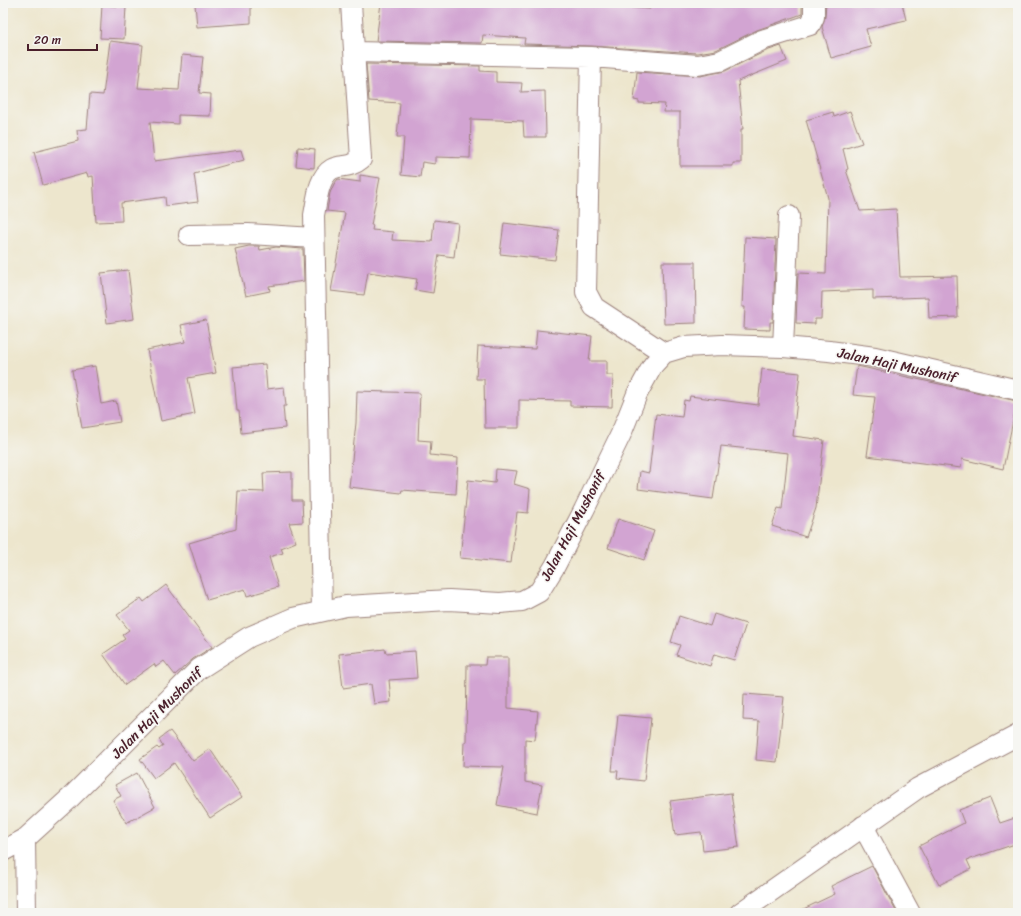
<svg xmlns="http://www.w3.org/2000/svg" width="1021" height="916" viewBox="0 0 1021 916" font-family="Sriracha,sans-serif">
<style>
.building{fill:#d2a4d2}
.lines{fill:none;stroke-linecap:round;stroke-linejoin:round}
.street-casing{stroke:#9c827c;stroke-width:22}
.street{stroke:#fff;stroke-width:20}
.labels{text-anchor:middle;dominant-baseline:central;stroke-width:3;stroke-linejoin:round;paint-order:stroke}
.street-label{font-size:14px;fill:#4a1f2b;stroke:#f6f6f2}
</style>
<rect width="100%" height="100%" fill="#f6f6f2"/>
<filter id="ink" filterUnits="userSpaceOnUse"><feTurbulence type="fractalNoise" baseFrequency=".025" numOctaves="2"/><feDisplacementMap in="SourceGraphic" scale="8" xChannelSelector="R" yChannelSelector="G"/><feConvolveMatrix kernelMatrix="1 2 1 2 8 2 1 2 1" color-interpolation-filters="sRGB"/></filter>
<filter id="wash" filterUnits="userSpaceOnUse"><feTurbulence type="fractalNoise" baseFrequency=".012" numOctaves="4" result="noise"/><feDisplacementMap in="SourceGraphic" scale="16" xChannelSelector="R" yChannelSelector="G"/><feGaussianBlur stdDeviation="0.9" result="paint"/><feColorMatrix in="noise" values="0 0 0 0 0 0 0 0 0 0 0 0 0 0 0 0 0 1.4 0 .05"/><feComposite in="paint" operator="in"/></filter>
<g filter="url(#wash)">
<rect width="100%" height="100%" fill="#ede6cd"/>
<g id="blocks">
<path class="building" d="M 216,3 L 251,3 L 251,23 L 197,27 L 195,4 Z
M 381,3 L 579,3 L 579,4 L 650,9 L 651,3 L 802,3 L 802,14 L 757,30 L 716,50 L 697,53 L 592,46 L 524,44 L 525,38 L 483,35 L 482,43 L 376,41 Z
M 826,3 L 902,3 L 906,20 L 866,29 L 871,47 L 831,58 L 822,27 L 825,17 Z
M 102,5 L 126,7 L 124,39 L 100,38 Z
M 110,41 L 143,45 L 138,88 L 179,90 L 182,55 L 203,57 L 199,93 L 211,94 L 210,116 L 178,115 L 178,124 L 150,122 L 154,161 L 241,150 L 244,160 L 194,174 L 198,202 L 166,206 L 165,197 L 121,203 L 122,221 L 96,222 L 93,176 L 88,177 L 87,173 L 43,185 L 34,152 L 78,141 L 77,130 L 87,129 L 90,94 L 103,95 Z
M 781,46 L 787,61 L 738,81 L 743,129 L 741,129 L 741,163 L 733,163 L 733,166 L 680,166 L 680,112 L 664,112 L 665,104 L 639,103 L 639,101 L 634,100 L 637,72 L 700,76 L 725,71 L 766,51 Z
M 366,64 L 480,66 L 480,71 L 496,72 L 496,82 L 522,83 L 521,92 L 545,91 L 546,137 L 524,137 L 523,121 L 471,119 L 470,158 L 435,157 L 435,164 L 422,162 L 420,177 L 401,175 L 404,137 L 397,137 L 400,103 L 369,101 Z
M 850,111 L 862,143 L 843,149 L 848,169 L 846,170 L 860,211 L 896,209 L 900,277 L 957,276 L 958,317 L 929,318 L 928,297 L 873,299 L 873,290 L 822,292 L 821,319 L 815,319 L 815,324 L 796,323 L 798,273 L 826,274 L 828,198 L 806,120 L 833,112 L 834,117 Z
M 298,147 L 315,149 L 314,168 L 296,166 Z
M 360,175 L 380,178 L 371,225 L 373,225 L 372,230 L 393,232 L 392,240 L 432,242 L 434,220 L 458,223 L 454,257 L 439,255 L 433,293 L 415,290 L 417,279 L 368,272 L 364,295 L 331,291 L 345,213 L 327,211 L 330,193 L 334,184 L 338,179 L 360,182 Z
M 504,223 L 559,230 L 555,260 L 500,254 Z
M 745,237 L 776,239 L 773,322 L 770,322 L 770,330 L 744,329 L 745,307 L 742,307 Z
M 249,246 L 259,246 L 260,250 L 276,247 L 303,249 L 304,281 L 269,286 L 270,291 L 246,296 L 235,249 Z
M 662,262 L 695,262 L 696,323 L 664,324 Z
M 128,270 L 134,319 L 107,323 L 101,273 Z
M 206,320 L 216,373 L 188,378 L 195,414 L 161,421 L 147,350 L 185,342 L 181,325 Z
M 537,330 L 592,336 L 589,361 L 607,361 L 607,375 L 613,375 L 612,407 L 570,406 L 570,401 L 519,400 L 519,428 L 485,428 L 484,379 L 476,379 L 478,346 L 535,349 Z
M 265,364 L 267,389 L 284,387 L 286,406 L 283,406 L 285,428 L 241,433 L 239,411 L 237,411 L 233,367 Z
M 95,366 L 101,404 L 116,401 L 120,422 L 82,428 L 72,370 Z
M 857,366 L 1017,401 L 1003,469 L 962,459 L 961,468 L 867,456 L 875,397 L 853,395 Z
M 762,369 L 800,373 L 793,436 L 824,440 L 816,508 L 806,537 L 772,526 L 778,508 L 782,509 L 788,453 L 721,446 L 713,499 L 638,489 L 640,471 L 649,473 L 656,414 L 682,417 L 684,400 L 689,401 L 690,396 L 758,405 Z
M 357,391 L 420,393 L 418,440 L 431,441 L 430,455 L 458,458 L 456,494 L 402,490 L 401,493 L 349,487 L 356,423 Z
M 496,469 L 517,471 L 514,484 L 530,489 L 528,513 L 517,512 L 511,563 L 460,558 L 468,480 L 495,483 Z
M 292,472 L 292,500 L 302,500 L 303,522 L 289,523 L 296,542 L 281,548 L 283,553 L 269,557 L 278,587 L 247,596 L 245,589 L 207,600 L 189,543 L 236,529 L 238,491 L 264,492 L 263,473 Z
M 618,519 L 654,531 L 644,560 L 608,548 Z
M 166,585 L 212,647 L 193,659 L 175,675 L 164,661 L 156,667 L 154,664 L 125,685 L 103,654 L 125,639 L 122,635 L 129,630 L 117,615 L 141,598 L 144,602 Z
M 714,614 L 746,624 L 734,660 L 714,654 L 710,666 L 676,655 L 680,645 L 671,642 L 679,616 L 710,626 Z
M 385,649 L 386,653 L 415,651 L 417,678 L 389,680 L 391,702 L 374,704 L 371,684 L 343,688 L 339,654 Z
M 486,657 L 508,657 L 508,708 L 538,711 L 535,740 L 525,739 L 525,782 L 542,785 L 537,813 L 497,805 L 504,767 L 463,766 L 464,742 L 466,742 L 467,665 L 485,665 Z
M 744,694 L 784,697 L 777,762 L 756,760 L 759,721 L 743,720 Z
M 618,715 L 651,718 L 644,781 L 617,778 L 618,771 L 612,771 Z
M 170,731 L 193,761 L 210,749 L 242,797 L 210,818 L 174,763 L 154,778 L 140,759 L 157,747 L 159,749 L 163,746 L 159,739 Z
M 137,773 L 155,807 L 126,823 L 113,800 L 121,796 L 115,785 Z
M 731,793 L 739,847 L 703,851 L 701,832 L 675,835 L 670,801 Z
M 990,798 L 1000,823 L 1018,817 L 1018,843 L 967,860 L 971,869 L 939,885 L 919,846 L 964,823 L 959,810 Z
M 872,866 L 897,913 L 795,913 L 835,894 L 831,886 Z"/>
</g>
</g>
<g filter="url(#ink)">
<use href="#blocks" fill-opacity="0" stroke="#9c827c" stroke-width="1"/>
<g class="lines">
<g class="street-casing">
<path id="street" d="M 355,52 L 591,57 L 698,65 L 720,61 L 762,40 L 810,25 L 814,17 L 814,3
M 591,57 L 586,292 L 594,307 L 664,353
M 189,235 L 248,234 L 314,238
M 783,347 L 789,216
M 322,611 L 314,215 C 317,201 318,177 332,169 C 342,164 349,169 361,159 L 351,3
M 863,826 L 910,913
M 25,839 L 26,913
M 3,851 L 25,839 L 69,799 L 199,669 L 249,637 L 293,618 L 346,606 L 449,600 L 500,603 L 522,601 L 539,592 L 555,566 L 584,510 L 621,434 L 637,394 L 653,365 L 664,353 L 684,347 L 722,345 L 783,347 L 829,351 L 875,357 L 1018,390
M 740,913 L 918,788 L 1018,735"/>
</g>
<use href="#street" class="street"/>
</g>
</g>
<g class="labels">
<g class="street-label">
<text transform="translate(897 365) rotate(12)">Jalan Haji Mushonif</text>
<text transform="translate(573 526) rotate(-62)">Jalan Haji Mushonif</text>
<text transform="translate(157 713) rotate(-45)">Jalan Haji Mushonif</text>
</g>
</g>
<rect width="1021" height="916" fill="none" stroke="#f6f6f2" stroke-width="16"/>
<path d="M28 44v6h69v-6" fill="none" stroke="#4a1f2b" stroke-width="2"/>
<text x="34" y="44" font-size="12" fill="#4a1f2b" stroke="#f6f6f2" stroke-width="3" paint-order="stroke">20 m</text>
</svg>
